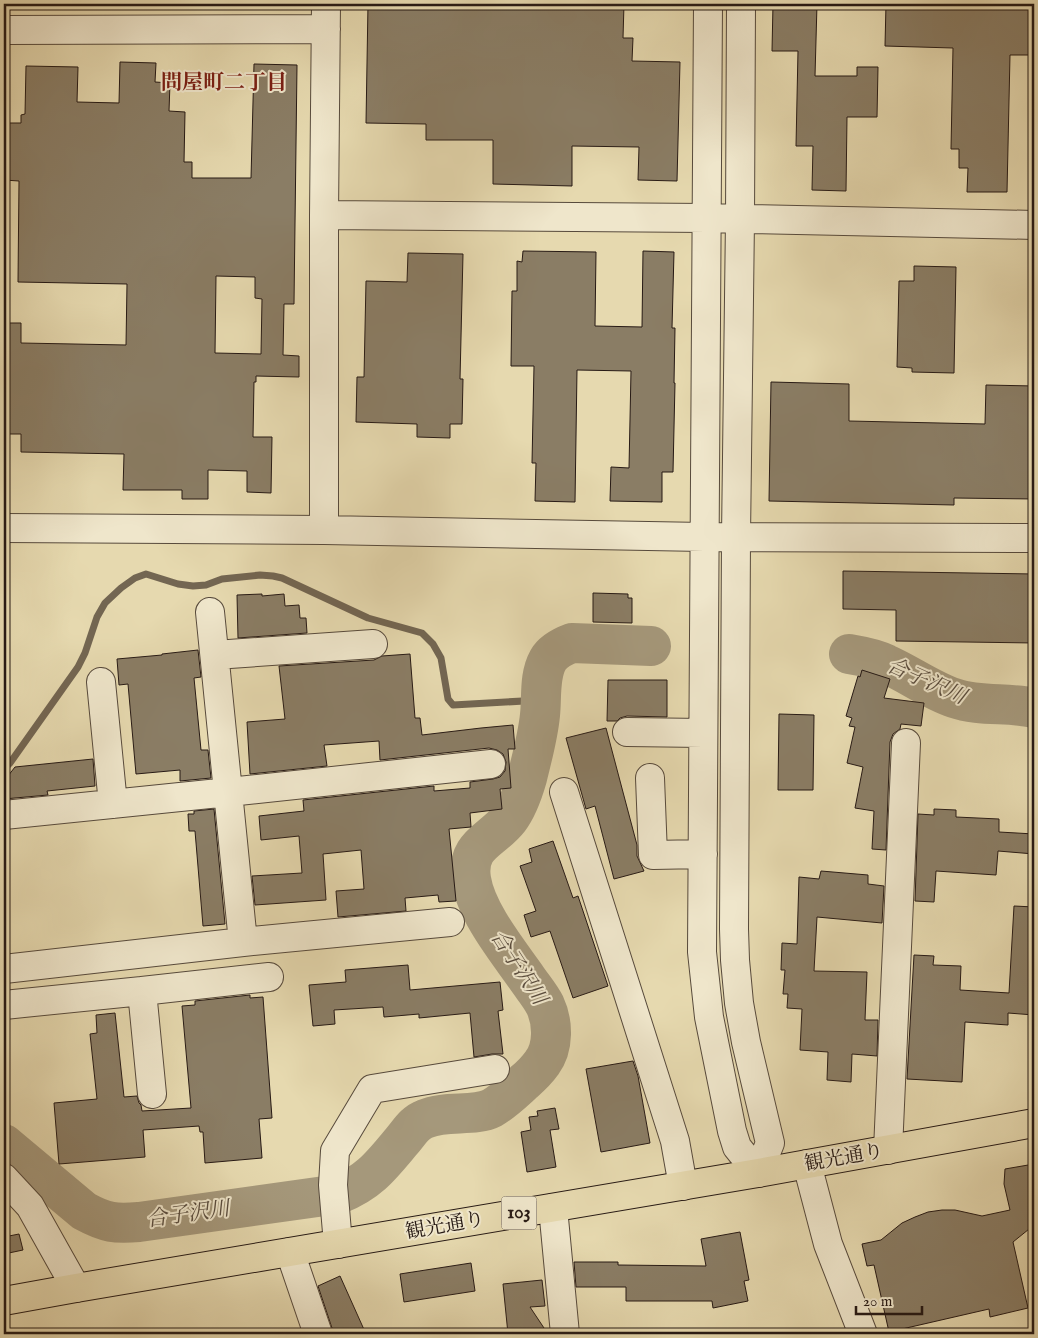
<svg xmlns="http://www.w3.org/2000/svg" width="1038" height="1338" viewBox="0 0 1038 1338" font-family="'IM FELL English','Noto Serif JP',serif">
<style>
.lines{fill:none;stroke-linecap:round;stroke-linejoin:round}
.stream{stroke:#736652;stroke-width:7}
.river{stroke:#a5987b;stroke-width:40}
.building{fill:#8a7d65;stroke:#271a15;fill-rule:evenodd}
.minor-casing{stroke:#574a3c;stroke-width:30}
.highway-casing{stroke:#271a15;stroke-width:30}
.minor{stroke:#efe6cb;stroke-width:28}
.highway{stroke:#e6d9af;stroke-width:28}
.labels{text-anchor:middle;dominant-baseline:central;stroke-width:4;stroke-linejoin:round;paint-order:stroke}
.shield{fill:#efe6cb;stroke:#63574c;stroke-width:1}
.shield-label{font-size:19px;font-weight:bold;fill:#271a15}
.street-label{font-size:20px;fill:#271a15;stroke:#efe6cb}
.neighbourhood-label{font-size:21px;font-weight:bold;fill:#7a1f14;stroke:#efe6cb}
.water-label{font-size:21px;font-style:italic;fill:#594c3e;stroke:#efe6cb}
</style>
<rect width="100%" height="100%" fill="#e6d9af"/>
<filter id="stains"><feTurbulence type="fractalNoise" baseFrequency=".004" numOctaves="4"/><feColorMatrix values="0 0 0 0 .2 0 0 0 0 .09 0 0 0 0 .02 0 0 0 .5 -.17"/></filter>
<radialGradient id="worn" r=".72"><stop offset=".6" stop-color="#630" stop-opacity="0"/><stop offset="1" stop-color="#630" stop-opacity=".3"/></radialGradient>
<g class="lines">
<path class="stream" d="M 4,769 L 10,763 L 78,667 L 85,653 L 97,617 L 105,603 L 121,588 L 135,578 L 146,574 L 178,584 L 193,586 L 206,585 L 222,579 L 260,575 L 273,576 L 282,578 L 368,618 L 422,633 L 433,644 L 441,658 L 448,699 L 453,705 L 541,700"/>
<path class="river" d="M 849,654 C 861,656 874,658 886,664 C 909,674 930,690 954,698 C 980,707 1008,702 1034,708
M 4,1144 L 84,1211 C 106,1223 115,1224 139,1222 L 339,1194 C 369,1182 381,1166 401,1142 C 409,1133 414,1123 425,1119 C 445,1110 475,1117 492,1108 C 504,1101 514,1091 524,1082 C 531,1076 537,1070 542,1063 C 554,1047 553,1022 545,1005 C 540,995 532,986 526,977 C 507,950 476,912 471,879 C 466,844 492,841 509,819 C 518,807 523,792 527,778 C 532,757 538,736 540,715 C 542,697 539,676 548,660 C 553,651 564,646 572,643 L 651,646"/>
</g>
<path class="building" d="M 368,4 L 624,4 L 623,38 L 633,38 L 632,61 L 680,62 L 677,181 L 638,180 L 639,147 L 572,146 L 572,186 L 493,184 L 493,140 L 426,140 L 426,124 L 366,123 Z
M 773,4 L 817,4 L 815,76 L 857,76 L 857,67 L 878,67 L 877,117 L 847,117 L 846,191 L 812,190 L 813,146 L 796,146 L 798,51 L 772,51 Z
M 886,4 L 1034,4 L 1034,55 L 1010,55 L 1007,192 L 967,192 L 968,168 L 959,168 L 959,149 L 951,149 L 953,48 L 885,46 Z
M 120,62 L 156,63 L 155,82 L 170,83 L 169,111 L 185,112 L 184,162 L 192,162 L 192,178 L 251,178 L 254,64 L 297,65 L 294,304 L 284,304 L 283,355 L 299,356 L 299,377 L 256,376 L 256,382 L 254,382 L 253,437 L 272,437 L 271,493 L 247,492 L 247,471 L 208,470 L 208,499 L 182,499 L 182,490 L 123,490 L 124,454 L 21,452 L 21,434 L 4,434 L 4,323 L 21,323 L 21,343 L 126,345 L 127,284 L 18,282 L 19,181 L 4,180 L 6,123 L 21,123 L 21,115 L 25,114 L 26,66 L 78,67 L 77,102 L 119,103 ZM 216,276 L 255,277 L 255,298 L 262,299 L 261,354 L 215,353 Z
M 523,251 L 596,252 L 595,326 L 642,327 L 643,251 L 674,252 L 672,328 L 675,328 L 674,383 L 675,383 L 673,472 L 662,472 L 662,502 L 610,501 L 611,467 L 629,468 L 631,371 L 577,370 L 575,502 L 535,501 L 536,463 L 532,463 L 534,366 L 511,366 L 512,291 L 517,291 L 517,261 L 522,262 Z
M 408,253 L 463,254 L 460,379 L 463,379 L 462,424 L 450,424 L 450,438 L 417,437 L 417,424 L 356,422 L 357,377 L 364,377 L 366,281 L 407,282 Z
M 914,266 L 956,267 L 954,373 L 912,372 L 912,368 L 897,367 L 899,281 L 914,281 Z
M 771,382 L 849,384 L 849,421 L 985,424 L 986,385 L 1034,386 L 1034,499 L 954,498 L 954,505 L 769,501 Z
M 843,571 L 1034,574 L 1034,643 L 896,641 L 896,610 L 843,609 Z
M 593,593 L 628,594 L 628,598 L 632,598 L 632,623 L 593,622 Z
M 262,594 L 262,596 L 284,594 L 285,606 L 299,605 L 300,618 L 306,618 L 307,633 L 238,638 L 237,595 Z
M 198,650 L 201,677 L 194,678 L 201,750 L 208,750 L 211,778 L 180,781 L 180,770 L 136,774 L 128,684 L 119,685 L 117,659 L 162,655 L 162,654 Z
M 410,654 L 415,718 L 420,718 L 422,735 L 481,728 L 513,725 L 515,749 L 508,749 L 511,788 L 500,789 L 502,809 L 470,813 L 471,827 L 449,829 L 456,901 L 439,902 L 438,895 L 405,898 L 406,911 L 338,917 L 336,891 L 364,889 L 361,850 L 323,854 L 326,900 L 255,905 L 252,876 L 302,873 L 299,836 L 261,840 L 259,816 L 304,811 L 303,800 L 434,786 L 434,791 L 470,788 L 470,782 L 493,779 L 500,777 L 505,771 L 506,762 L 503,754 L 497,750 L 489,748 L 380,760 L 379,741 L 324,745 L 327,766 L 250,774 L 247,722 L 285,719 L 279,666 L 374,660 L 382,656 Z
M 862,670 L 890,679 L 884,698 L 924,703 L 921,726 L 901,724 L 900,729 L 893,734 L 890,742 L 886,850 L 872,849 L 874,811 L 855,808 L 863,767 L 847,763 L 855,727 L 849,726 L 852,718 L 846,716 L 858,676 L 860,677 Z
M 608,680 L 667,680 L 667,717 L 627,716 L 620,718 L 617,721 L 607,721 Z
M 779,714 L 814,715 L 813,790 L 778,790 Z
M 606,728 L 637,845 L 637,856 L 644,871 L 614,879 L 595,806 L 586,809 L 566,738 Z
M 93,759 L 95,786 L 47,791 L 48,795 L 4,799 L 4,781 L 15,767 Z
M 214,809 L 225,924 L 203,926 L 195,831 L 189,831 L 188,814 L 194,814 L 194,811 Z
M 934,809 L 956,810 L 956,817 L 999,819 L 999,832 L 1034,834 L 1034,854 L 998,851 L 996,875 L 936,871 L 934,902 L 915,901 L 918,814 L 934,815 Z
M 553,841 L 573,898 L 578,896 L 608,986 L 573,998 L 550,931 L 531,937 L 524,915 L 536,911 L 520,866 L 532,862 L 529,849 Z
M 821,871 L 868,875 L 868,884 L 884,886 L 882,923 L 817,917 L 814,971 L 867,972 L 865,1020 L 878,1020 L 877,1056 L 852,1054 L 851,1082 L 827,1080 L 828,1052 L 800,1050 L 802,1009 L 787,1008 L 788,994 L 783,994 L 785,970 L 781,970 L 782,943 L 797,944 L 799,877 L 819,879 Z
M 1014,906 L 1034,907 L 1034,1015 L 1008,1013 L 1008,1025 L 965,1022 L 962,1082 L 907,1079 L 914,955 L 934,956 L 933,965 L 961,966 L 960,990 L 1009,993 Z
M 408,965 L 410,990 L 500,982 L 503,1010 L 498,1011 L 503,1054 L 492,1054 L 474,1057 L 470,1013 L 419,1018 L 419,1014 L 384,1017 L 383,1007 L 334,1010 L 335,1024 L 313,1026 L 309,985 L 346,982 L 345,970 Z
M 250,995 L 250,998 L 263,997 L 272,1118 L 259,1119 L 262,1158 L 205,1163 L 203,1132 L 200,1132 L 199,1126 L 143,1130 L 145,1157 L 59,1164 L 54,1103 L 97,1099 L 90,1034 L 97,1033 L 96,1015 L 115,1013 L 124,1097 L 137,1096 L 139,1103 L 141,1105 L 142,1111 L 191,1108 L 182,1006 L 195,1005 L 195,1001 Z
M 633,1061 L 638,1076 L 650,1143 L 601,1152 L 586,1069 Z
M 555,1108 L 559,1129 L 550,1130 L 556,1167 L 527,1172 L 521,1132 L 531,1130 L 529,1117 L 538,1116 L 537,1111 Z
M 1034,1164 L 1034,1225 L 1013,1242 L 1028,1308 L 990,1317 L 989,1309 L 889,1332 L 874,1265 L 867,1266 L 862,1244 L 881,1240 L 902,1223 L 915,1217 L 928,1212 L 942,1210 L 955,1210 L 982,1216 L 1010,1210 L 1004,1184 L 1005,1169 Z
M 740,1232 L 749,1280 L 744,1281 L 748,1301 L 713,1308 L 712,1301 L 626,1301 L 626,1287 L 576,1287 L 574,1262 L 618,1262 L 618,1265 L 706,1266 L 701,1239 Z
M 19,1234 L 23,1250 L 4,1254 L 4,1237 Z
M 471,1263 L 475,1291 L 404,1302 L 400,1274 Z
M 340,1276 L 366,1334 L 334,1334 L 318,1286 Z
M 542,1280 L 545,1306 L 530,1307 L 548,1334 L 508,1334 L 503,1284 Z"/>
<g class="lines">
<g class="minor-casing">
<path id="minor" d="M 708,4 L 702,952 L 709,1017 L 732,1131 L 737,1147 L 758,1173 L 770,1143 L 746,1042 L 739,1003 L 735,960 L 734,929 L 736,537 L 740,219 L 741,4
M 4,30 L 326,29
M 324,215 L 707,218 L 1034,225
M 4,528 L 324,530 L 704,537 L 1034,538
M 324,530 L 324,215 L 326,4
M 210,612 L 243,942
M 215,655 L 373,644
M 101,682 L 113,804
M 627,732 L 703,733
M 650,778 L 653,855 L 703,854
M 564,792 L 675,1141 L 683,1186
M 4,815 L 229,792 L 491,764
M 4,969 L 243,942 L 450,922
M 142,991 L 269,977
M 4,1005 L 142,991 L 152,1094
M 888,1150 L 906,743
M 807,1164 L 828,1244 L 863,1334
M 4,1178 L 30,1206 L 76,1288
M 553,1208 L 565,1334
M 338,1244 L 333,1185 L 335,1151 L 372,1089 L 495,1069
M 290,1252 L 318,1334"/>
</g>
<g class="highway-casing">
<path id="highway" d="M 4,1301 L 76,1288 L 758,1173 L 1034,1123"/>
</g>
<use href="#minor" class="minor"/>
<use href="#highway" class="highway"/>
</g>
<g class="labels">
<rect class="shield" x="501.5" y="1196.5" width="35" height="33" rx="4"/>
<g class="shield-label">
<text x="519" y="1213">103</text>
</g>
<g class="street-label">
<text transform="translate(844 1158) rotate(-10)">観光通り</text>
<text transform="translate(445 1226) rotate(-10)">観光通り</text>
</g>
<g class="neighbourhood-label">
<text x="224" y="83">問屋町二丁目</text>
</g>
<g class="water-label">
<text transform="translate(926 682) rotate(24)">合子沢川</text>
<text transform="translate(518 968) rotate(57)">合子沢川</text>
<text transform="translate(188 1215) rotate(-8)">合子沢川</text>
</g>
</g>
<rect width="1038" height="1338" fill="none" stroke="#e6d9af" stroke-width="20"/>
<rect x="5" y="5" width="1028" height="1328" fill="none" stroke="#271a15" stroke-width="2.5"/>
<rect x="10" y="10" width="1018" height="1318" fill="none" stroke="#271a15"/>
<path d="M856 1306v8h66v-8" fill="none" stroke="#271a15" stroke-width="2.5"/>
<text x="863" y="1306" font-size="15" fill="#271a15" stroke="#efe6cb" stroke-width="4" paint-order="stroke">20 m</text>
<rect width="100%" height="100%" filter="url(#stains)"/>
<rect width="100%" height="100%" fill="url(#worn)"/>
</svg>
